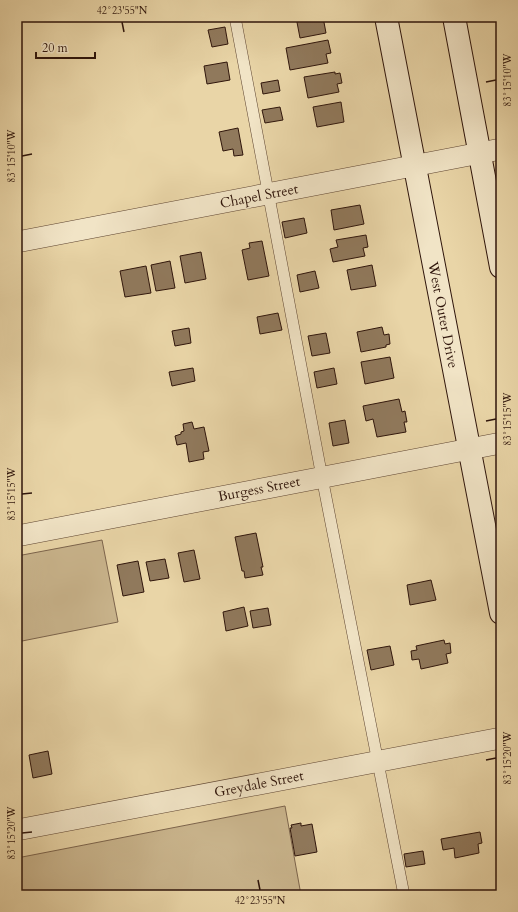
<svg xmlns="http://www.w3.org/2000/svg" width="518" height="912" viewBox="0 0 518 912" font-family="Cardo,serif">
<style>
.green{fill:#c9b48c;stroke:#7c644c}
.building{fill:#90795c;stroke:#2f150b}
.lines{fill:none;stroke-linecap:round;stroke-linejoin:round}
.service-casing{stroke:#5e4532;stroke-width:12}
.minor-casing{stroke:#5e4532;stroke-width:22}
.secondary-casing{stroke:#2f150b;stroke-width:24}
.service{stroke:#f1e4c6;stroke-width:11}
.minor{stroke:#f1e4c6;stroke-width:21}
.secondary{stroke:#f1e4c6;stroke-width:22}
.ticks{fill:none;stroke:#2f150b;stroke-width:1.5}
.labels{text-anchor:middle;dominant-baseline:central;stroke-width:3;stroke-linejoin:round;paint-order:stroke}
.street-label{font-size:14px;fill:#2f150b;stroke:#f1e4c6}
.neatline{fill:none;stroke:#2f150b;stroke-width:1.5}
.ticks-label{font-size:10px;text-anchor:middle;fill:#2f150b}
</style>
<rect width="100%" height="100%" fill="#e9d5a7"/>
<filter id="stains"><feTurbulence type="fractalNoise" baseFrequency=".005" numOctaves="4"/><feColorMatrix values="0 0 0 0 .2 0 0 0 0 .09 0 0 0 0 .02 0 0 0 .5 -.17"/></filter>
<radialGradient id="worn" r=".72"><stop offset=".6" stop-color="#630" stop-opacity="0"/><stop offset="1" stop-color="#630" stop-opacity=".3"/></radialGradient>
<path class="green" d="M 102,540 L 118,622 L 17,642 L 17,556 Z
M 285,806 L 301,895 L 17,895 L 17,858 Z"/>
<path class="building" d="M 296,17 L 323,17 L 326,33 L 300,38 Z
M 225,27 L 228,44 L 212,47 L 208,30 Z
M 328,40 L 331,53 L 326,54 L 328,63 L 290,70 L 286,48 Z
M 227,62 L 230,80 L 207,84 L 204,66 Z
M 335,72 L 335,74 L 340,73 L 342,83 L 337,84 L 339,92 L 308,98 L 304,77 Z
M 278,80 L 280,91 L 263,94 L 261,83 Z
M 341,102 L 344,122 L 317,127 L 313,107 Z
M 280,107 L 283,120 L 265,123 L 262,110 Z
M 238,128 L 243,155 L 234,156 L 233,149 L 223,151 L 219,132 Z
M 360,205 L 364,224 L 334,230 L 331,210 Z
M 304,218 L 307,233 L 285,238 L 282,222 Z
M 366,235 L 368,247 L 363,248 L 365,256 L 333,262 L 330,249 L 338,247 L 336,240 Z
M 262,241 L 269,276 L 248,280 L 242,250 L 250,248 L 249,243 Z
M 201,252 L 206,279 L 185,283 L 180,256 Z
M 170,261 L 175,288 L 156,291 L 151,265 Z
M 372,265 L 376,286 L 351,290 L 347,270 Z
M 146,266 L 151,293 L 125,297 L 120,271 Z
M 315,271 L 319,288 L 300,292 L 297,275 Z
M 278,313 L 282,330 L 260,334 L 257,317 Z
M 382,327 L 384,335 L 389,334 L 390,344 L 386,345 L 386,347 L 361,352 L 357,332 Z
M 189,328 L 191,343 L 175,346 L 172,331 Z
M 326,333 L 330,353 L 312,356 L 308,336 Z
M 390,357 L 394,378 L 365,384 L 361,362 Z
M 193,368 L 195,381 L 172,386 L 169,372 Z
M 334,368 L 337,384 L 317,388 L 314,372 Z
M 399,399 L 402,412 L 405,411 L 407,422 L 404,422 L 406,432 L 377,437 L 373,419 L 366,421 L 363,406 Z
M 345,420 L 349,443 L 333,446 L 329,423 Z
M 192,422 L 194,429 L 204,427 L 209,451 L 203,452 L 204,459 L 189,462 L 186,443 L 177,445 L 175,436 L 181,434 L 181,432 L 184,431 L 183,424 Z
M 256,533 L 263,567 L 261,567 L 263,575 L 245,578 L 244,571 L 242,571 L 235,537 Z
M 194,550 L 200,579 L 184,582 L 178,553 Z
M 165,559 L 169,578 L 150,581 L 146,562 Z
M 138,561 L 144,592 L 123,596 L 117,565 Z
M 431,580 L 436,600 L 410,605 L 407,585 Z
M 244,607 L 248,626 L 226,631 L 223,612 Z
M 268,608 L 271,625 L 253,628 L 250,611 Z
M 444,640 L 445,644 L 450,643 L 451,653 L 446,654 L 448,663 L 421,669 L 419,659 L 412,660 L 411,651 L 417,650 L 416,646 Z
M 390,646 L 394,665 L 371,670 L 367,650 Z
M 48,751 L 52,774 L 33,778 L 29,755 Z
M 301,823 L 301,826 L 312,824 L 317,852 L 295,856 L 290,828 L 292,828 L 291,825 Z
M 480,832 L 482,843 L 478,844 L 479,853 L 455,858 L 454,848 L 443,850 L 441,839 Z
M 423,851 L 425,864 L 406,867 L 404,854 Z"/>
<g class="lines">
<g class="service-casing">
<path id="service" d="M 235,17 L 321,472 L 404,895"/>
</g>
<g class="minor-casing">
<path id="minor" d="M 17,242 L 501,149
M 17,536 L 501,443
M 17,830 L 501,738"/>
</g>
<g class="secondary-casing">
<path id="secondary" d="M 386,17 L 501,613
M 454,17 L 501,267"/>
</g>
<use href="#service" class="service"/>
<use href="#minor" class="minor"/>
<use href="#secondary" class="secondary"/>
</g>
<path class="ticks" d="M 122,22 L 124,32M 486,82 L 496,80M 22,156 L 32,154M 486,421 L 496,419M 22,494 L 32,493M 486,760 L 496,758M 22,833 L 32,832M 258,880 L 260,890"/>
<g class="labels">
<g class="street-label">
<text transform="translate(259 196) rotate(-11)">Chapel Street</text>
<text transform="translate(443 315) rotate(79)">West Outer Drive</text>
<text transform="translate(259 489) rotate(-11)">Burgess Street</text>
<text transform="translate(259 784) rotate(-11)">Greydale Street</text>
</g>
</g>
<rect width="518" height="912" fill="none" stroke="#e9d5a7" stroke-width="44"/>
<path d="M36 52v6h59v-6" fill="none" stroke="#2f150b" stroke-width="2"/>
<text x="42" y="52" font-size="12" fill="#2f150b" stroke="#f1e4c6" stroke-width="3" paint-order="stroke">20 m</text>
<rect x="22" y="22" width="474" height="868" class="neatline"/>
<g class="ticks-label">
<text x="122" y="14">42°23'55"N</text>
<text transform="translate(507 80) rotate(-90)" y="4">83°15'10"W</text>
<text transform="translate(11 156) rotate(-90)" y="4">83°15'10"W</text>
<text transform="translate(507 419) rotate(-90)" y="4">83°15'15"W</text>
<text transform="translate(11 494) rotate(-90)" y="4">83°15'15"W</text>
<text transform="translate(507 758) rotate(-90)" y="4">83°15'20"W</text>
<text transform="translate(11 833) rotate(-90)" y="4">83°15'20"W</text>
<text x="260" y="904">42°23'55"N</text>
</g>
<rect width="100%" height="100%" filter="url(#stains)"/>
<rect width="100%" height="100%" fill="url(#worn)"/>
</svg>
